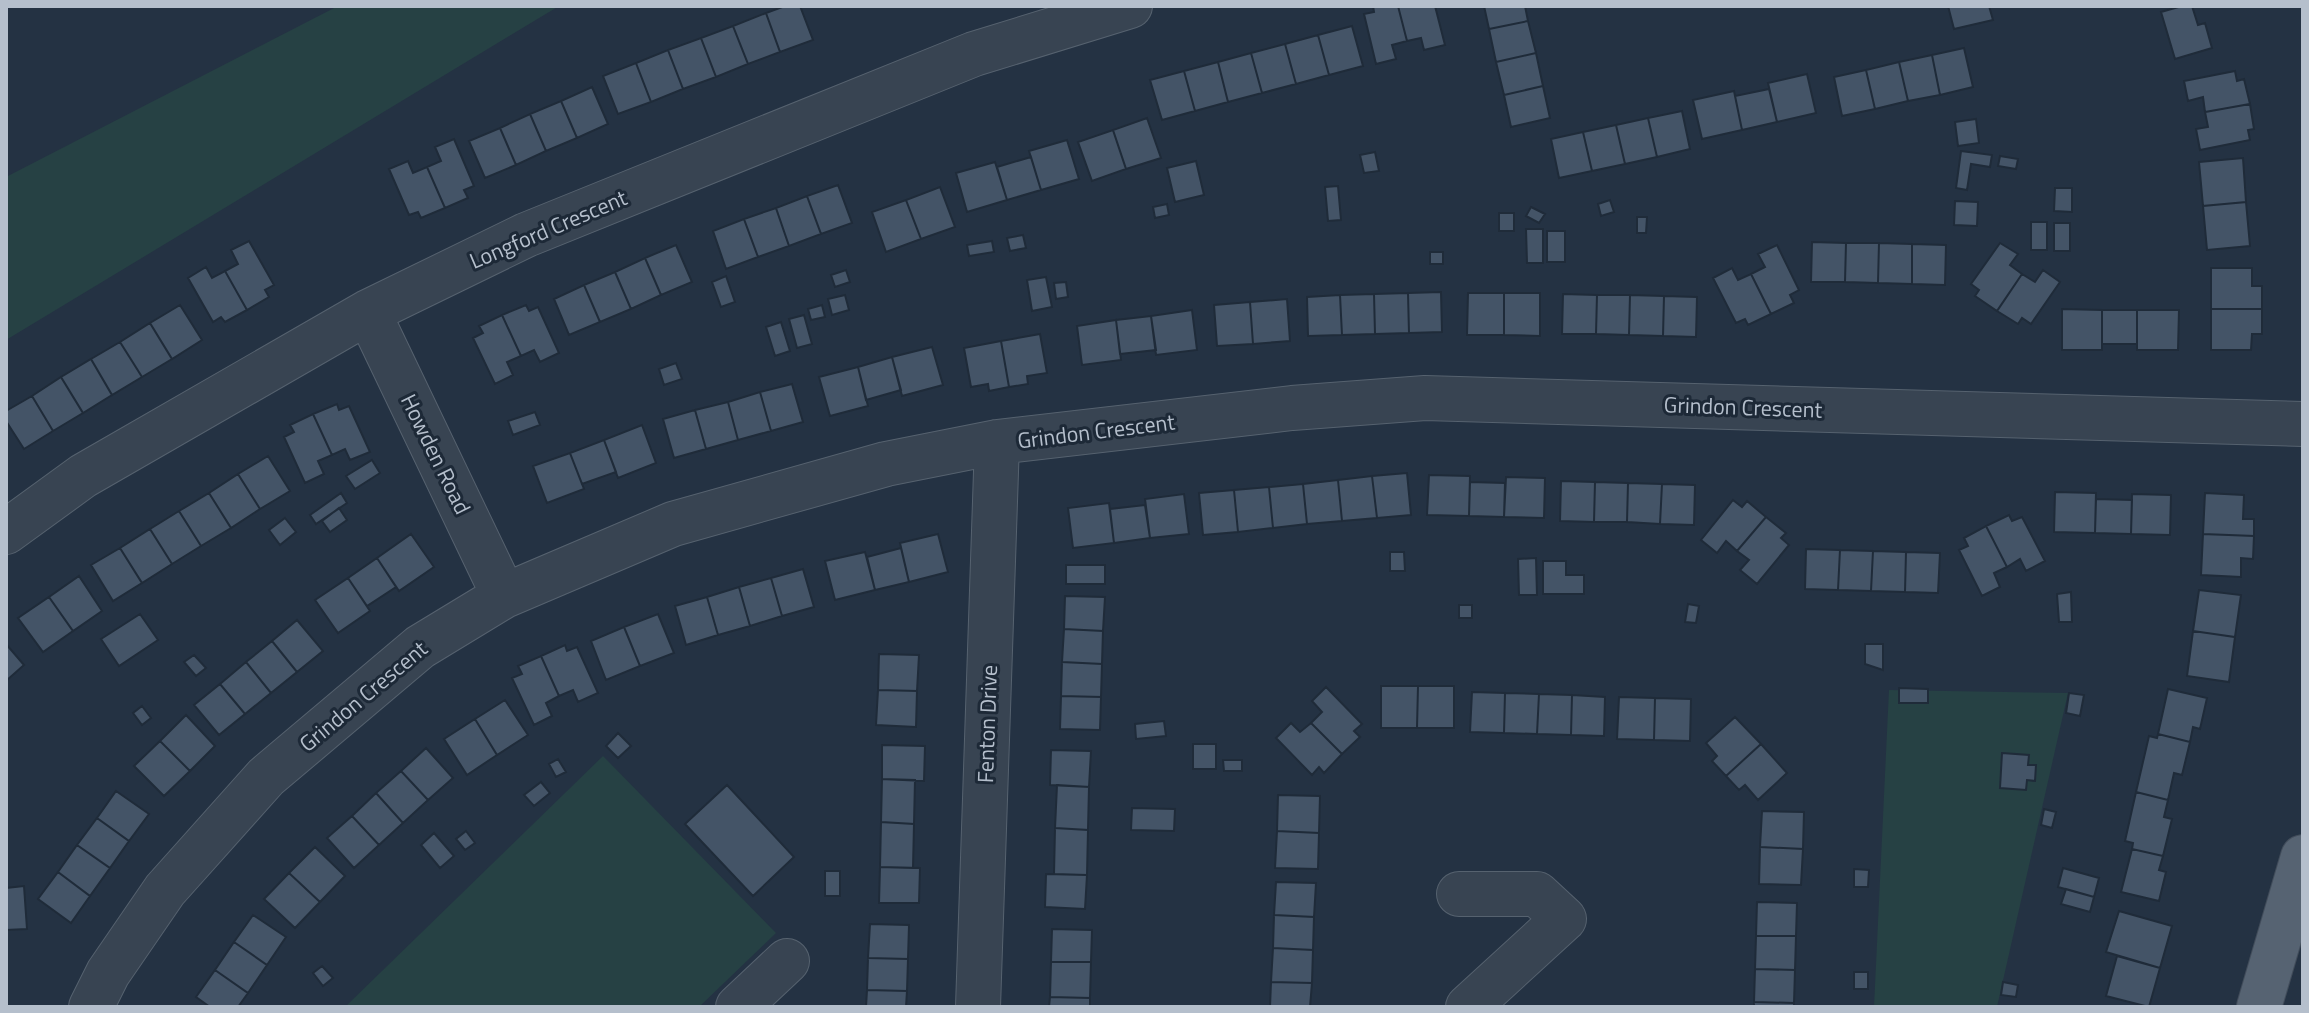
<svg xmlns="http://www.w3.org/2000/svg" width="2309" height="1013" viewBox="0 0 2309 1013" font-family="'Titillium Web',sans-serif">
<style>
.green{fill:#264144}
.building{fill:#445467;stroke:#1f2b39;stroke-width:2}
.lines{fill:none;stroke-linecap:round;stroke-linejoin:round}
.minor-casing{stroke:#56626f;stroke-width:46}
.major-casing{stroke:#424d5b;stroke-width:46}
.minor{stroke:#384452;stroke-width:44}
.major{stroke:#566372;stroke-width:44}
.labels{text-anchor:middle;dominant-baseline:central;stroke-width:6;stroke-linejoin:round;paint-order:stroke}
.street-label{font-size:22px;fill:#b5bfcc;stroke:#1d2937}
</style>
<rect width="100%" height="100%" fill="#243243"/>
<path class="green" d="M 338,6 L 559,6 L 6,340 L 6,177 Z
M 1889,690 L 2068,693 L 1997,1007 L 1874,1007 Z
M 603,756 L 776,933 L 699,1007 L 345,1007 Z"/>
<path class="building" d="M 785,6 L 800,6 L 813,40 L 780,52 L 766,13 Z
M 1373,6 L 1398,6 L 1407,41 L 1392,45 L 1396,59 L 1376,64 L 1364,14 L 1374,12 Z
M 1398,6 L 1435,6 L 1445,45 L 1424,50 L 1421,38 L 1407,41 Z
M 1484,6 L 1525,6 L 1528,21 L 1489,29 Z
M 1948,6 L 1989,6 L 1993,20 L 1954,29 Z
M 2182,6 L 2192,6 L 2198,25 L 2205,23 L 2212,48 L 2175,59 L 2161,12 Z
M 766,13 L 780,52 L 748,64 L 733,26 Z
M 1528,21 L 1536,53 L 1496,62 L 1489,29 Z
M 733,26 L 748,64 L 716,77 L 701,38 Z
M 1352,26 L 1363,66 L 1329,75 L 1318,35 Z
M 1318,35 L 1329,75 L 1296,84 L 1285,44 Z
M 701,38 L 716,77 L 683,89 L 668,50 Z
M 1285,44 L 1296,84 L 1262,93 L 1251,53 Z
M 1964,48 L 1973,87 L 1940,95 L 1932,55 Z
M 668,50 L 683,89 L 651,102 L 636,63 Z
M 1251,53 L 1262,93 L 1228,102 L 1218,62 Z
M 1536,53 L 1543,86 L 1504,95 L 1496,62 Z
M 1932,55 L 1940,95 L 1908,101 L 1899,62 Z
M 1218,62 L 1228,102 L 1195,111 L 1184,71 Z
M 1899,62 L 1908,101 L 1875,109 L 1866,70 Z
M 636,63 L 651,102 L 618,114 L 603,76 Z
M 1866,70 L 1875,109 L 1842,116 L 1834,77 Z
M 1184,71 L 1195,111 L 1162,120 L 1150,80 Z
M 2235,71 L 2237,81 L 2244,79 L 2250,104 L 2205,112 L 2203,97 L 2188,101 L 2184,81 Z
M 1807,74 L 1816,113 L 1777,122 L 1768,83 Z
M 1543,86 L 1550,118 L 1511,127 L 1504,95 Z
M 592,87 L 608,124 L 577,138 L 561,101 Z
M 1769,89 L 1777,122 L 1742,130 L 1735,96 Z
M 1734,91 L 1742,130 L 1702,139 L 1693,100 Z
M 561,101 L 577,138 L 546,151 L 530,114 Z
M 2250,104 L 2254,129 L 2248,130 L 2250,140 L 2200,150 L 2196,129 L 2208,127 L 2205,112 Z
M 1682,111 L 1690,149 L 1657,157 L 1648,118 Z
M 530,114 L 546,151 L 516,165 L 500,128 Z
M 1147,118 L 1161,158 L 1126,169 L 1113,130 Z
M 1648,118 L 1657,157 L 1625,164 L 1616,125 Z
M 1976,119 L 1979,143 L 1958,146 L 1955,122 Z
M 1616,125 L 1625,164 L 1592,171 L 1583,132 Z
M 500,128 L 516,165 L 485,178 L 469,141 Z
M 1113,130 L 1126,169 L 1092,181 L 1078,142 Z
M 1583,132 L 1592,171 L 1559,178 L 1551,139 Z
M 454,139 L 474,186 L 464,190 L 468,198 L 445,208 L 427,167 L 441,161 L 435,147 Z
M 1067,140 L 1079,179 L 1041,190 L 1029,151 Z
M 1961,151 L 1992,155 L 1990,167 L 1971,164 L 1967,190 L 1956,188 Z
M 1375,152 L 1379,171 L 1364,173 L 1360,155 Z
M 2000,156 L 2018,159 L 2016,169 L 1998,166 Z
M 1031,157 L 1041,190 L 1007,200 L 997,167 Z
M 2243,158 L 2246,202 L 2203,206 L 2199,162 Z
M 408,161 L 413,173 L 427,167 L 445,208 L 421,218 L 418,212 L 409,215 L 389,169 Z
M 1196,161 L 1204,195 L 1175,202 L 1167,168 Z
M 995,162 L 1007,200 L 967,212 L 956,173 Z
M 838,185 L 852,223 L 821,234 L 807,196 Z
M 1338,186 L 1341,220 L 1328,221 L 1325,187 Z
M 940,187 L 955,227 L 921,239 L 906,200 Z
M 2055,188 L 2072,188 L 2072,212 L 2054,211 Z
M 807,196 L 821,234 L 789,246 L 776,208 Z
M 906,200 L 921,239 L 886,252 L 872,212 Z
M 1610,200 L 1614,212 L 1601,216 L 1598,204 Z
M 1955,201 L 1978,202 L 1977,226 L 1954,225 Z
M 2246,202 L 2250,246 L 2207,250 L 2203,206 Z
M 1167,204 L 1169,215 L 1155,218 L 1153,207 Z
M 1531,207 L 1545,214 L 1539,223 L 1526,216 Z
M 776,208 L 789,246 L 758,257 L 744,219 Z
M 1499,213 L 1514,213 L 1514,231 L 1499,231 Z
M 1637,217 L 1647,217 L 1646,233 L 1637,233 Z
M 744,219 L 758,257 L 726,269 L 713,231 Z
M 2031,222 L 2047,222 L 2047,250 L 2031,250 Z
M 2054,223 L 2070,223 L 2070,251 L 2054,251 Z
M 1526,229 L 1543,229 L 1543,263 L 1527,263 Z
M 1547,231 L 1565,231 L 1565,262 L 1547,262 Z
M 1023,235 L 1026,248 L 1010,251 L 1007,238 Z
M 249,241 L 274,285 L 265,290 L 269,297 L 247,310 L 225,271 L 238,264 L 231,250 Z
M 992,241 L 994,252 L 969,256 L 967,245 Z
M 1812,242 L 1846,243 L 1845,282 L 1811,282 Z
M 1846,243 L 1879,243 L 1878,283 L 1845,282 Z
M 1879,243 L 1912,244 L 1912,284 L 1878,283 Z
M 2000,243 L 2018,254 L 2010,265 L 2022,274 L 1997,311 L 1975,296 L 1979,290 L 1971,284 Z
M 1912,244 L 1946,245 L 1945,285 L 1912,284 Z
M 676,245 L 692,282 L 661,295 L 645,258 Z
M 1777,245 L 1799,290 L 1790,295 L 1794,303 L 1771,314 L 1751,274 L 1765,267 L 1758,254 Z
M 1430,252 L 1443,252 L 1443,264 L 1430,264 Z
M 645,258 L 661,295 L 631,309 L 615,272 Z
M 206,267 L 212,278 L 225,271 L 247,310 L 225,322 L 221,317 L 213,322 L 188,278 Z
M 1732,268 L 1738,280 L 1751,274 L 1771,314 L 1748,325 L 1745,319 L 1736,323 L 1713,278 Z
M 2211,268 L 2252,268 L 2252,286 L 2262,286 L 2262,309 L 2211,309 Z
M 846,270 L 850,282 L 835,287 L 831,275 Z
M 2043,270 L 2060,282 L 2031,324 L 2022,318 L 2018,324 L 1997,311 L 2022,274 L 2035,282 Z
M 615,272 L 631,309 L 600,322 L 584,285 Z
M 726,276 L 735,302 L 721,307 L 712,282 Z
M 1046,277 L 1052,307 L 1032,311 L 1027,280 Z
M 1066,282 L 1068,297 L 1056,299 L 1054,283 Z
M 584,285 L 600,322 L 569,335 L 554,299 Z
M 1441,292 L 1442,332 L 1409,333 L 1408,293 Z
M 1408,293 L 1409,333 L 1375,334 L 1374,294 Z
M 1468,293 L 1504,293 L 1504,335 L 1467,335 Z
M 1504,293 L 1540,293 L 1540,336 L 1504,335 Z
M 1374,294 L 1375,334 L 1342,335 L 1340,295 Z
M 1563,294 L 1597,295 L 1596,334 L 1562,334 Z
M 845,295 L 849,310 L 832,315 L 828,299 Z
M 1340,295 L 1342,335 L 1308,336 L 1307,297 Z
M 1597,295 L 1630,295 L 1629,335 L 1596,334 Z
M 1630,295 L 1664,296 L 1663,336 L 1629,335 Z
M 1664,296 L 1697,297 L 1696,337 L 1663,336 Z
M 1287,299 L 1290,341 L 1253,344 L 1250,302 Z
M 1250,302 L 1253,344 L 1217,346 L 1214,305 Z
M 180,305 L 202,340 L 172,359 L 150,323 Z
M 526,305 L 529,311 L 538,307 L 559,353 L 540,362 L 534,350 L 521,356 L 502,315 Z
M 822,305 L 825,317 L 811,320 L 808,309 Z
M 2062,309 L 2102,310 L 2102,350 L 2062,350 Z
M 2211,309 L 2262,309 L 2262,334 L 2252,334 L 2251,350 L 2211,350 Z
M 1192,310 L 1197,350 L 1156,355 L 1151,316 Z
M 2102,310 L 2137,310 L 2137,344 L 2102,344 Z
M 2137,310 L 2179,310 L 2178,350 L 2137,350 Z
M 502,315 L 521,356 L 507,362 L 513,375 L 495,384 L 473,338 L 483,333 L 479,326 Z
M 804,315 L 812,344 L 797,348 L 789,319 Z
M 1151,316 L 1156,350 L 1120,354 L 1116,320 Z
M 1116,320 L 1121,360 L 1082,365 L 1077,326 Z
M 781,322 L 790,351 L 775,356 L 766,327 Z
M 150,323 L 172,359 L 142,377 L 120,342 Z
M 1040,334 L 1047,373 L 1027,376 L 1028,384 L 1009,387 L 1001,341 Z
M 1001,341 L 1009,387 L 989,391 L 988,384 L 971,387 L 964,348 Z
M 120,342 L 142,377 L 112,395 L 91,359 Z
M 932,347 L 943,385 L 902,396 L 892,357 Z
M 892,357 L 901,390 L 866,400 L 858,367 Z
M 91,359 L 112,395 L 83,413 L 61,377 Z
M 676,363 L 682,379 L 664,385 L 659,369 Z
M 858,367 L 868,406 L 830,416 L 819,377 Z
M 61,377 L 83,413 L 53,431 L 32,396 Z
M 792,384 L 803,422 L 771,431 L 760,392 Z
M 760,392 L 771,431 L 738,440 L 728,402 Z
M 32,396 L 53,431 L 24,449 L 6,421 L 6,411 Z
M 728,402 L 738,440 L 706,449 L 695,410 Z
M 337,404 L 339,410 L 349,406 L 370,452 L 350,460 L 345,449 L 332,455 L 313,414 Z
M 695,410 L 706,449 L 674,458 L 663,419 Z
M 535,412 L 540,425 L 513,435 L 508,421 Z
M 313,414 L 332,455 L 318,461 L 324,474 L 305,483 L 284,437 L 294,432 L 290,425 Z
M 642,425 L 656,463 L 618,478 L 604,440 Z
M 604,440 L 616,472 L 582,484 L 570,453 Z
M 570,453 L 584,489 L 547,503 L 533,466 Z
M 268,456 L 290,491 L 260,509 L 238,474 Z
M 372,460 L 380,473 L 355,489 L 346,476 Z
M 1407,473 L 1411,515 L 1377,518 L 1372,476 Z
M 238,474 L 260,509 L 231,528 L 209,493 Z
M 1429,475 L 1470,476 L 1469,516 L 1427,515 Z
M 1372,476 L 1377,518 L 1342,521 L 1338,480 Z
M 1506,477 L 1545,478 L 1544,518 L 1504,517 Z
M 1338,480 L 1342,521 L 1307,524 L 1303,484 Z
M 1561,481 L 1595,482 L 1594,522 L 1560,521 Z
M 1470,482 L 1505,483 L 1504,517 L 1469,516 Z
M 1595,482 L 1628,483 L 1627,522 L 1594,522 Z
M 1628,483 L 1662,484 L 1660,524 L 1627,522 Z
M 1303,484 L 1307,524 L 1273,528 L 1269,487 Z
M 1662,484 L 1695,485 L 1694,525 L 1660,524 Z
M 1269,487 L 1273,528 L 1238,532 L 1234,490 Z
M 1234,490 L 1238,532 L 1203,535 L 1199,493 Z
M 2055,492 L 2096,493 L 2095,533 L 2054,532 Z
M 209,493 L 231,528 L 201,546 L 179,511 Z
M 341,493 L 347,503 L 316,524 L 310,515 Z
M 2205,493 L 2244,495 L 2243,519 L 2254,519 L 2254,536 L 2203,534 Z
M 1184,494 L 1189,534 L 1150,538 L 1145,499 Z
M 2132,494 L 2171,495 L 2170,535 L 2131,534 Z
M 2096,499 L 2132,500 L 2131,534 L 2095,533 Z
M 1733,500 L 1742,507 L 1747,501 L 1766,517 L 1737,551 L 1726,541 L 1717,553 L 1701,540 Z
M 1109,503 L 1114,543 L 1073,548 L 1068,508 Z
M 1145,505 L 1150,538 L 1114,543 L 1110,509 Z
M 339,508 L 347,520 L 330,532 L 322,521 Z
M 179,511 L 201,546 L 172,564 L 150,529 Z
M 2009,515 L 2012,521 L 2022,517 L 2045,561 L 2026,571 L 2020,559 L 2007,567 L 1986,526 Z
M 1766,517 L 1786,533 L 1781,538 L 1789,545 L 1757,584 L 1740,570 L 1749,560 L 1737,551 Z
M 285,518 L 296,532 L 280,545 L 269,530 Z
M 1986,526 L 2007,567 L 1994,573 L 2000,587 L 1982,596 L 1959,550 L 1968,546 L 1964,538 Z
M 150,529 L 172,564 L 142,583 L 120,548 Z
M 411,534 L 434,567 L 399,591 L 377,558 Z
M 938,534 L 948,572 L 909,582 L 900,543 Z
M 2203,534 L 2254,536 L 2253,559 L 2241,558 L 2241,577 L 2201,575 Z
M 120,548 L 142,583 L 113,601 L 91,565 Z
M 901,548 L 909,582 L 875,590 L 867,557 Z
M 1806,549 L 1840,550 L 1838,590 L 1805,589 Z
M 1840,550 L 1873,551 L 1871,591 L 1838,590 Z
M 1873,551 L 1906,552 L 1905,592 L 1871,591 Z
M 865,552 L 875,590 L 835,600 L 825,561 Z
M 1390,552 L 1404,552 L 1405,571 L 1390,571 Z
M 1906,552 L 1940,553 L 1938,593 L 1905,592 Z
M 377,558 L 396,587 L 367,606 L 348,578 Z
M 1536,558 L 1537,595 L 1519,595 L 1518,559 Z
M 1543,561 L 1566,561 L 1566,575 L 1584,575 L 1584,594 L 1543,594 Z
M 1066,565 L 1105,565 L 1105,584 L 1066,584 Z
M 803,569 L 814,607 L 782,616 L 771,578 Z
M 79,576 L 102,611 L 73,631 L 49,597 Z
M 348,578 L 370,611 L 338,633 L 315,600 Z
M 771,578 L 782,616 L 750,626 L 739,587 Z
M 739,587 L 750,626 L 718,635 L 707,597 Z
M 2199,590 L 2241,595 L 2235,637 L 2193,631 Z
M 2071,592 L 2072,622 L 2059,622 L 2057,594 Z
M 1065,596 L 1105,597 L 1103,631 L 1064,629 Z
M 49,597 L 73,631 L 43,652 L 18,618 Z
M 707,597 L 718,635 L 686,645 L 675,606 Z
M 1688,604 L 1699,606 L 1696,623 L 1685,622 Z
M 1459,605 L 1472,605 L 1472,618 L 1459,618 Z
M 140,614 L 158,640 L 119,666 L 101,639 Z
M 658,614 L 674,653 L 640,666 L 624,627 Z
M 297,620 L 323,651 L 297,672 L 272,641 Z
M 624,627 L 640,666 L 606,680 L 591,641 Z
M 1064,629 L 1103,631 L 1102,664 L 1062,662 Z
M 2193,631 L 2235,637 L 2229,682 L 2187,676 Z
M 272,641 L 297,672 L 271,693 L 246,662 Z
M 6,644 L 24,665 L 6,681 Z
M 1865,644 L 1883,644 L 1883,670 L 1865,664 Z
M 565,645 L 567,651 L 577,647 L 598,693 L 578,702 L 573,690 L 559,696 L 541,656 Z
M 879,654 L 919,655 L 917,691 L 878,690 Z
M 194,655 L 206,668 L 196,676 L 184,662 Z
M 541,656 L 559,696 L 546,703 L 552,716 L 534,725 L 512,678 L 522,674 L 518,666 Z
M 246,662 L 271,693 L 245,714 L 220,684 Z
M 1062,662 L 1102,664 L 1101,697 L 1061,696 Z
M 220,684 L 245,714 L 219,735 L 194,705 Z
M 1381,686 L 1418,686 L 1417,728 L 1381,728 Z
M 1418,686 L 1454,686 L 1454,728 L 1417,728 Z
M 1326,687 L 1362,724 L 1354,731 L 1360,737 L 1342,754 L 1311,723 L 1322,712 L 1312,701 Z
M 1899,688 L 1928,689 L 1928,703 L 1899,703 Z
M 2168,689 L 2207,698 L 2200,729 L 2193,727 L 2190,742 L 2158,734 Z
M 878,690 L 917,691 L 916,727 L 876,725 Z
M 1472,692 L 1505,693 L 1504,733 L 1470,732 Z
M 1505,693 L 1539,694 L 1537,734 L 1504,733 Z
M 2069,693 L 2084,695 L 2080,716 L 2066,713 Z
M 1539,694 L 1572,695 L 1571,735 L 1537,734 Z
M 1572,695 L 1605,697 L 1604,736 L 1571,735 Z
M 1061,696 L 1101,697 L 1100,730 L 1060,729 Z
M 1619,697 L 1655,698 L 1654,740 L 1617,739 Z
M 1655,698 L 1691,699 L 1690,741 L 1654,740 Z
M 505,700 L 528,735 L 497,755 L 475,719 Z
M 142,706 L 151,718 L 142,725 L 133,713 Z
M 186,715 L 215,746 L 190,771 L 160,741 Z
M 1735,717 L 1761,744 L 1726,776 L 1712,761 L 1717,756 L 1706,743 Z
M 475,719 L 497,755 L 467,775 L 444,739 Z
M 1164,721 L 1166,736 L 1136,739 L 1135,724 Z
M 1291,723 L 1300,732 L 1311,723 L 1342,754 L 1324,773 L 1319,767 L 1312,775 L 1276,738 Z
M 618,733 L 631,746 L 618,758 L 606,746 Z
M 2158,734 L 2190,742 L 2182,775 L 2174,773 L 2168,800 L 2136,792 L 2149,736 L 2157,738 Z
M 160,741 L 190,771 L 164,796 L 134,766 Z
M 1193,744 L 1216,744 L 1216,769 L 1193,769 Z
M 1761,744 L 1787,773 L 1758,800 L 1745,785 L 1739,790 L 1726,776 Z
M 882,745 L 925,746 L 924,781 L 882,779 Z
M 426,748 L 453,778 L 428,800 L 401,771 Z
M 1051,750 L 1091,751 L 1089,787 L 1050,785 Z
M 2002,753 L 2029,755 L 2028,765 L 2036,765 L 2035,781 L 2027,780 L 2026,790 L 2000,788 Z
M 558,759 L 566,772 L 556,777 L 549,764 Z
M 1223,760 L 1242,760 L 1242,771 L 1224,771 Z
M 401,771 L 428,800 L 403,823 L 376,793 Z
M 882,779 L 915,780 L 914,824 L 881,822 Z
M 541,782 L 550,793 L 534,806 L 524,795 Z
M 727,785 L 794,857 L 753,896 L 685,824 Z
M 1057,785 L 1089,787 L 1088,830 L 1055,828 Z
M 116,791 L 149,814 L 129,841 L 97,818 Z
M 2136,792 L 2168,800 L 2164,817 L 2172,819 L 2163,856 L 2132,849 L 2133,843 L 2125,841 Z
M 376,793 L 403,823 L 379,845 L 352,816 Z
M 1278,795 L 1320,796 L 1319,833 L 1277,831 Z
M 1132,808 L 1175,809 L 1174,831 L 1131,830 Z
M 2044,809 L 2056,812 L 2052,828 L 2041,825 Z
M 1762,811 L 1804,812 L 1803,849 L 1760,847 Z
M 352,816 L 379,845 L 354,868 L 327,838 Z
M 97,818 L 129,841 L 110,868 L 77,845 Z
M 881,822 L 914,824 L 913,868 L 880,867 Z
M 1055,828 L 1088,830 L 1087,875 L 1054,874 Z
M 466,831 L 475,843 L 465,850 L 456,839 Z
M 1277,831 L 1319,833 L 1318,869 L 1275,868 Z
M 434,833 L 454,856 L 440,868 L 421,845 Z
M 77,845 L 110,868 L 90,896 L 58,872 Z
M 315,847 L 345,876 L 320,902 L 289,873 Z
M 1760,847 L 1803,849 L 1801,885 L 1759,884 Z
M 2132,849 L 2163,856 L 2159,870 L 2166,872 L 2159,901 L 2121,892 Z
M 880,867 L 920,868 L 919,903 L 879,903 Z
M 2063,868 L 2099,878 L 2094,897 L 2058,887 Z
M 1854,869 L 1869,870 L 1868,887 L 1854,887 Z
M 825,871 L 840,871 L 840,896 L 825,896 Z
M 58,872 L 90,896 L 71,923 L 38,899 Z
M 289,873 L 320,902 L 295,928 L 264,899 Z
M 1046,874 L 1087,875 L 1085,909 L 1045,907 Z
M 1276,882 L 1316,883 L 1314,917 L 1274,915 Z
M 24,886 L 27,929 L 6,930 L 6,888 Z
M 2066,889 L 2094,897 L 2090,912 L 2061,904 Z
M 1757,902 L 1797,903 L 1796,936 L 1756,936 Z
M 2119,911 L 2172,926 L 2160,968 L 2106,952 Z
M 253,915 L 286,937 L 267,965 L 234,942 Z
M 1274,915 L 1314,917 L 1313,950 L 1273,948 Z
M 870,924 L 909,925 L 908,959 L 868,958 Z
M 1052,929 L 1092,930 L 1091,962 L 1051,962 Z
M 1756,936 L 1796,936 L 1795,970 L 1755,969 Z
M 234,942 L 267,965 L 248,993 L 215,970 Z
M 1273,948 L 1313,950 L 1312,983 L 1271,982 Z
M 2117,956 L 2160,968 L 2149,1007 L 2106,996 Z
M 868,958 L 908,959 L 907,991 L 867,990 Z
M 1051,962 L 1091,962 L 1090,998 L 1050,997 Z
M 322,966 L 333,978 L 323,986 L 313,973 Z
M 1755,969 L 1795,970 L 1794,1003 L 1754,1002 Z
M 215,970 L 248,993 L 238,1007 L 210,1007 L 196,997 Z
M 1854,972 L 1868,972 L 1868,989 L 1854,989 Z
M 1271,982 L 1312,983 L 1310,1007 L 1270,1007 Z
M 2003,982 L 2018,985 L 2016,997 L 2001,995 Z
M 867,990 L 907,991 L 906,1007 L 866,1007 Z
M 1050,997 L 1090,998 L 1090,1007 L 1049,1007 Z
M 1754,1002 L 1794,1003 L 1794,1007 L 1754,1007 Z"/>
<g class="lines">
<g class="minor-casing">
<path id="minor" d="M 368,312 L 504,596
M 6,532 L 83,476 L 368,312 L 526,235 L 974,54 L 1130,6
M 1459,894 L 1537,894 L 1564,919 L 1468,1007
M 91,1007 L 108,973 L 165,890 L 266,777 L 420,647 L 504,596 L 673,524 L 886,464 L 997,442 L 1292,408 L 1425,398 L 2303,424
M 738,1007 L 787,961
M 978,1007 L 997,442"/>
</g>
<g class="major-casing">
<path id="major" d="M 2259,1007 L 2303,857"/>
</g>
<use href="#minor" class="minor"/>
<use href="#major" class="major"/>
</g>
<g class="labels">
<g class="street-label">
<text transform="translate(548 229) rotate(-23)">Longford Crescent</text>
<text transform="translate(1743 407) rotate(2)">Grindon Crescent</text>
<text transform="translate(1096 431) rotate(-7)">Grindon Crescent</text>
<text transform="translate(436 454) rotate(64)">Howden Road</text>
<text transform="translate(363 696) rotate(-40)">Grindon Crescent</text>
<text transform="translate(987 724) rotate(-88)">Fenton Drive</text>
</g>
</g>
<rect width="2309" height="1013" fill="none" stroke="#b5bfcc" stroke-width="16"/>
</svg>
